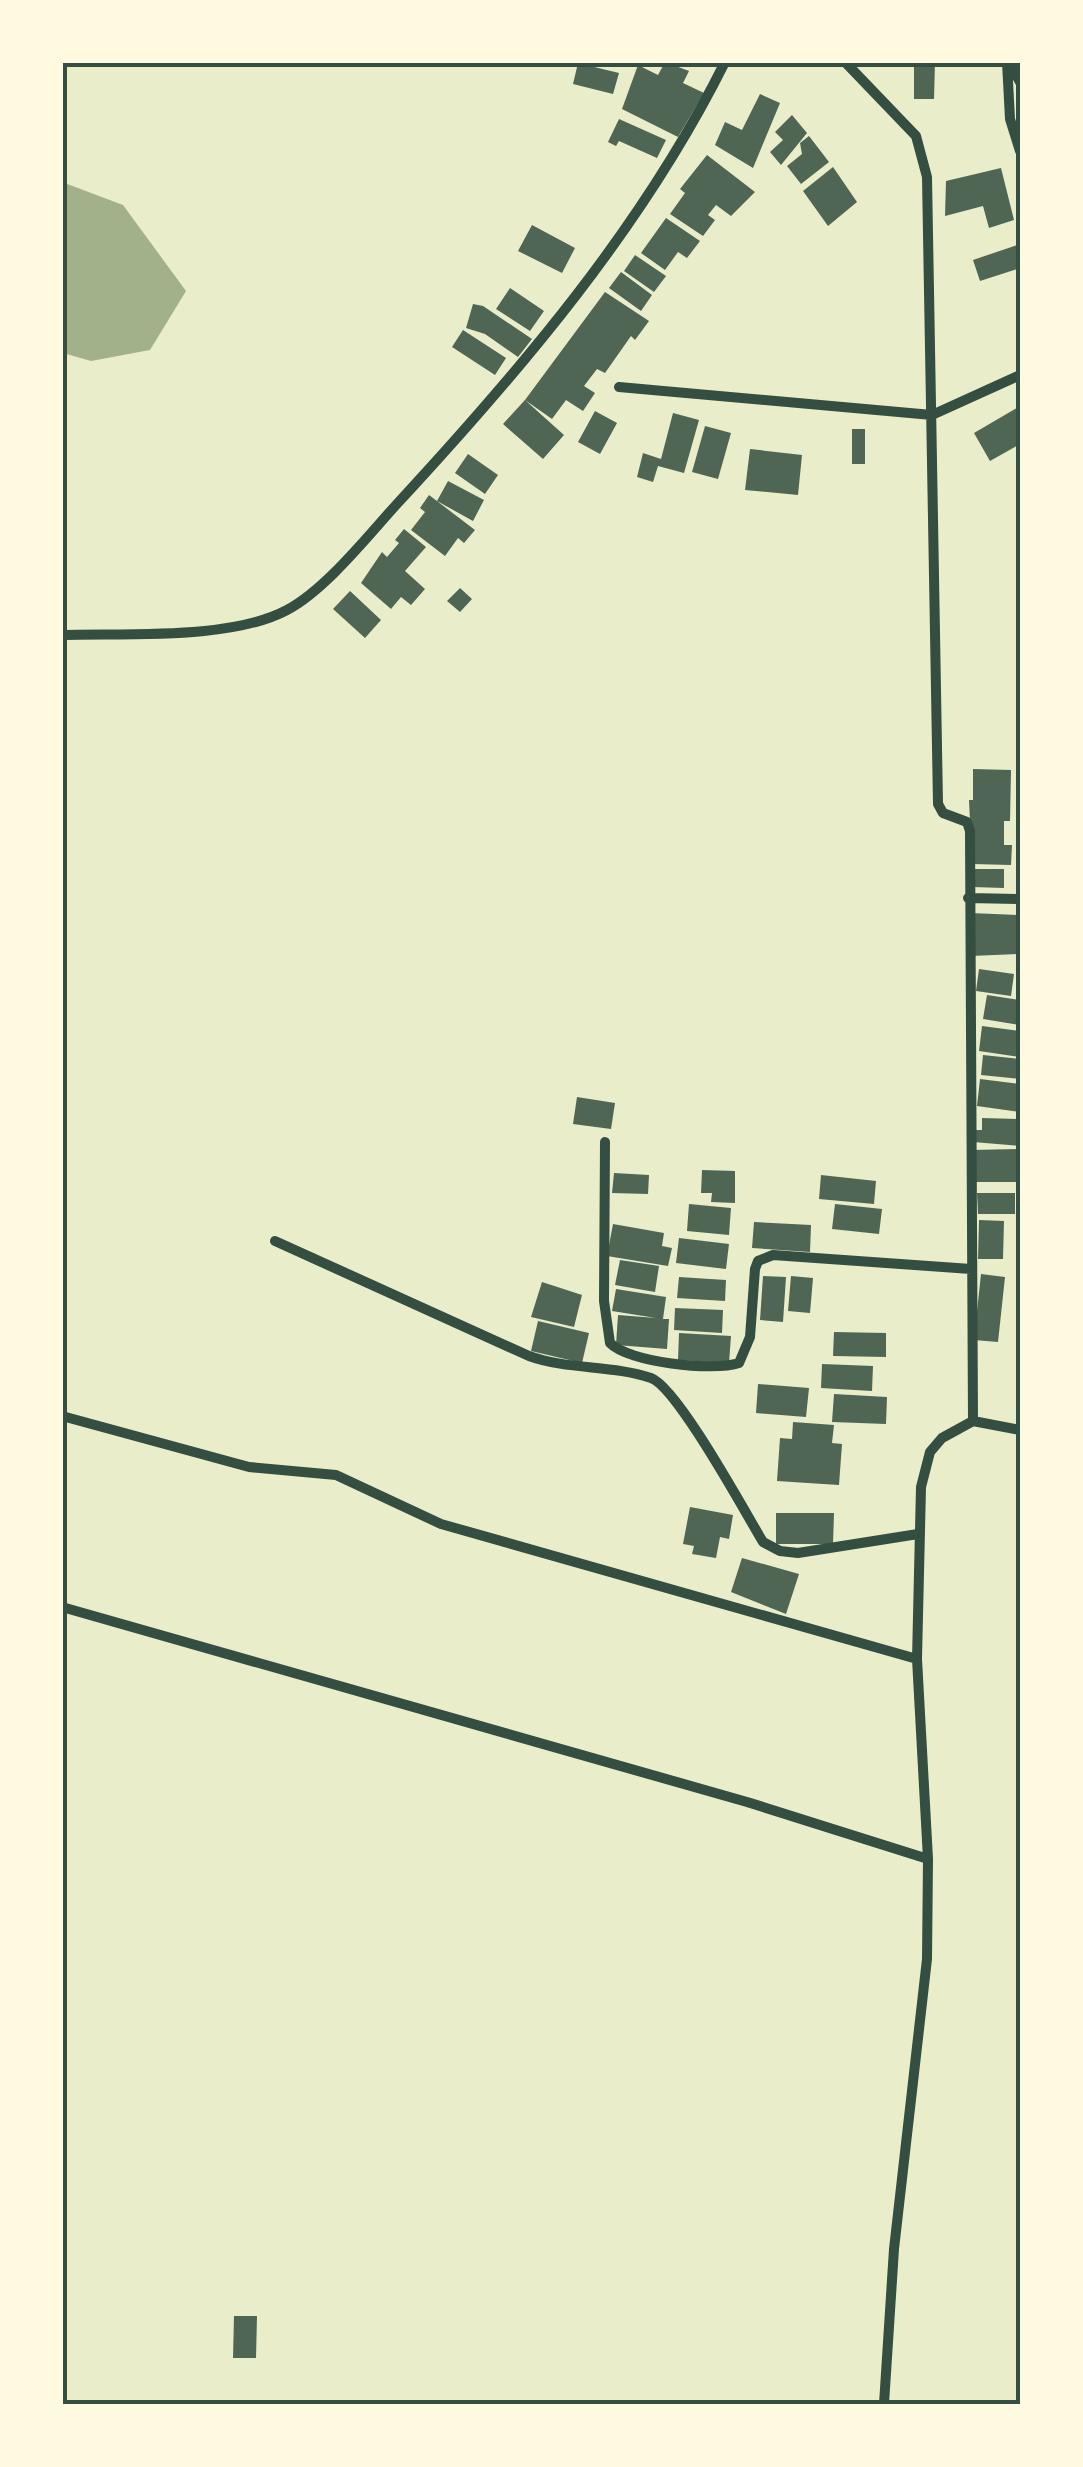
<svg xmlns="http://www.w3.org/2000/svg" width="1083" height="2467" viewBox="0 0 1083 2467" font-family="Overpass,sans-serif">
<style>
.water{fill:#a3b18a}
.building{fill:#4f6655}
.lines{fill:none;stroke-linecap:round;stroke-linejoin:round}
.minor{stroke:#344e41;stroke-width:10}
.neatline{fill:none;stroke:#344e41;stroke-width:4}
</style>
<rect width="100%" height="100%" fill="#e9edc9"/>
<path class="water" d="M 62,182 L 123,205 L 186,291 L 150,350 L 91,361 L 63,353 Z"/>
<path class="building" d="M 665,62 L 689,71 L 683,83 L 704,93 L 678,137 L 622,109 L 638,65 L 658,75 Z
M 914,62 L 935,62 L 934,99 L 914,99 Z
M 578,63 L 619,73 L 613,94 L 573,84 Z
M 760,94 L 780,103 L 753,168 L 715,145 L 725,122 L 742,130 Z
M 792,115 L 807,133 L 781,165 L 770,152 L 783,140 L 775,132 Z
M 619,119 L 666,140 L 657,158 L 619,141 L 616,146 L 608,142 Z
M 809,136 L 829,162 L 801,184 L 787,166 L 802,154 L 800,143 Z
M 707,155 L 755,192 L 731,216 L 716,205 L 708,215 L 715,220 L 703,236 L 670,214 L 685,193 L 680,189 Z
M 833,167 L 857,202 L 828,226 L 803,191 Z
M 1001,168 L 1014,220 L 989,228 L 983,206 L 945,216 L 946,181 Z
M 666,218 L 700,241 L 687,258 L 678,252 L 665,270 L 641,253 Z
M 532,225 L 575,248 L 562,273 L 518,251 Z
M 1020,244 L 1020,268 L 980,281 L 973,260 Z
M 635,255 L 666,276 L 654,292 L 624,271 Z
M 621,272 L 652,295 L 641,311 L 609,288 Z
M 510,288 L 544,311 L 530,331 L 496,309 Z
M 605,292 L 649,321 L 635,340 L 631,336 L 605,373 L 597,369 L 584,386 L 595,393 L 583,411 L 566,400 L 552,419 L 525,400 Z
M 473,304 L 483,306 L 532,339 L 518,357 L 485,334 L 466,328 Z
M 463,330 L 506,358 L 495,375 L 452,347 Z
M 525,400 L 564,435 L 543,459 L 503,424 Z
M 1020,406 L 1020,444 L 990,461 L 974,433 Z
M 595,411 L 617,423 L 600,454 L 578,442 Z
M 673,413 L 699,420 L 684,473 L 658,466 L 653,482 L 637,477 L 643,453 L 661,459 Z
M 705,426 L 731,433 L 718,479 L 692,472 Z
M 852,429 L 865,429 L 865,464 L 852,464 Z
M 750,449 L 802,455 L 798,495 L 745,490 Z
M 468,454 L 498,475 L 485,494 L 455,473 Z
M 448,481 L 484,500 L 473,521 L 437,501 Z
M 429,495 L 475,530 L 464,543 L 458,538 L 445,556 L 411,530 L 425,512 L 420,508 Z
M 404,529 L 426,547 L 405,571 L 425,589 L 411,605 L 401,597 L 391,609 L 361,583 L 382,552 L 387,557 L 399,543 L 395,540 Z
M 460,588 L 472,599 L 460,612 L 447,601 Z
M 350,591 L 381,620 L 365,638 L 333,609 Z
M 973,769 L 1011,770 L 1010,821 L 1004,821 L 1004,845 L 1012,845 L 1011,865 L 972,864 L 969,800 L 973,800 Z
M 972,869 L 1004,869 L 1004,888 L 972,887 Z
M 970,913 L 1019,915 L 1020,954 L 971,956 Z
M 979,969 L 1014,974 L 1011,996 L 976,991 Z
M 987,995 L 1020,1000 L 1020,1025 L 983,1019 Z
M 982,1026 L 1020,1031 L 1020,1057 L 979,1051 Z
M 983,1055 L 1020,1059 L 1020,1079 L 981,1075 Z
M 980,1079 L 1020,1084 L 1020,1112 L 977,1106 Z
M 577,1097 L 615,1103 L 611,1129 L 573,1124 Z
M 982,1118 L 1020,1119 L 1020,1146 L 973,1142 L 973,1130 L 982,1130 Z
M 1020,1149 L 1020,1182 L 973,1182 L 971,1150 Z
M 702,1170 L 735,1171 L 735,1203 L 711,1202 L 712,1193 L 701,1193 Z
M 614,1173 L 649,1175 L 648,1194 L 612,1193 Z
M 821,1175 L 876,1181 L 874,1204 L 819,1199 Z
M 977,1193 L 1015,1193 L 1015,1214 L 978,1214 Z
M 689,1204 L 731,1208 L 729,1235 L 687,1231 Z
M 835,1204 L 882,1209 L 879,1234 L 832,1229 Z
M 979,1220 L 1004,1221 L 1003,1259 L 978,1259 Z
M 754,1222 L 811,1225 L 810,1252 L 752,1248 Z
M 613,1224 L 664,1233 L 662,1246 L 672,1248 L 668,1266 L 607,1256 Z
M 679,1238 L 729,1244 L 726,1269 L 676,1263 Z
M 620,1260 L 659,1266 L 655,1292 L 615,1285 Z
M 981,1274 L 1005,1277 L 998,1342 L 974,1340 Z
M 763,1276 L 786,1277 L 783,1322 L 760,1320 Z
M 791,1276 L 813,1278 L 810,1313 L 788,1311 Z
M 679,1277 L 726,1280 L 725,1301 L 677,1298 Z
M 542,1282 L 582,1295 L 574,1327 L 531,1317 Z
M 616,1289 L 666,1297 L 663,1319 L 669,1319 L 667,1349 L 616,1345 L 618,1315 L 656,1318 L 612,1311 Z
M 675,1308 L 723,1310 L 722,1333 L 674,1330 Z
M 538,1321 L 589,1333 L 582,1363 L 531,1351 Z
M 834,1332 L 886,1333 L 886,1357 L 833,1356 Z
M 679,1333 L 731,1336 L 729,1363 L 678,1360 Z
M 822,1364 L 873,1366 L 872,1391 L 821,1388 Z
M 758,1384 L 809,1388 L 806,1417 L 756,1413 Z
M 834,1394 L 887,1397 L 886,1424 L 832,1422 Z
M 793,1422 L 834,1425 L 832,1443 L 842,1444 L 839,1485 L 777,1481 L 780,1438 L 792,1439 Z
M 690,1507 L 733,1515 L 729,1539 L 720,1537 L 716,1558 L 692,1554 L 694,1546 L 683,1544 Z
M 776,1513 L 834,1513 L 833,1544 L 776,1544 Z
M 742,1558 L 799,1574 L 786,1614 L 731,1592 Z
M 234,2316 L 257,2316 L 256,2358 L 233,2358 Z"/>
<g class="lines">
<path class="minor" d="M 845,62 L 916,136 L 927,177 L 938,804 L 943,813 L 967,822 L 970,831 L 973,1421
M 1007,62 L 1010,119 L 1020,151
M 1009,62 L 1020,82
M 619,387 L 932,415 L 1020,375
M 62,635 C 127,633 231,640 287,610 C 325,590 367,537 396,505 C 520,371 643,227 725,62
M 968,898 L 1020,899
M 605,1142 L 604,1301 L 610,1343 C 628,1362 713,1372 739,1363 L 750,1337 L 755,1269 L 758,1261 L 773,1255 L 971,1269
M 275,1241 L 529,1356 C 568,1370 612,1365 651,1378 C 677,1387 745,1512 763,1542 L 780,1551 L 798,1553 L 918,1534
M 62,1416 L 249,1467 L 336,1475 L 441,1524 L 917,1659
M 973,1421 L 1020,1430
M 62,1607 L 747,1802 L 928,1859
M 884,2404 L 894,2249 L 927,1959 L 928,1859 L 917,1659 L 921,1487 L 930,1452 L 942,1438 L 973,1421"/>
</g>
<rect width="1083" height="2467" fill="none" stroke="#fefae0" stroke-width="130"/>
<rect x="65" y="65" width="953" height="2337" class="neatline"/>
</svg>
